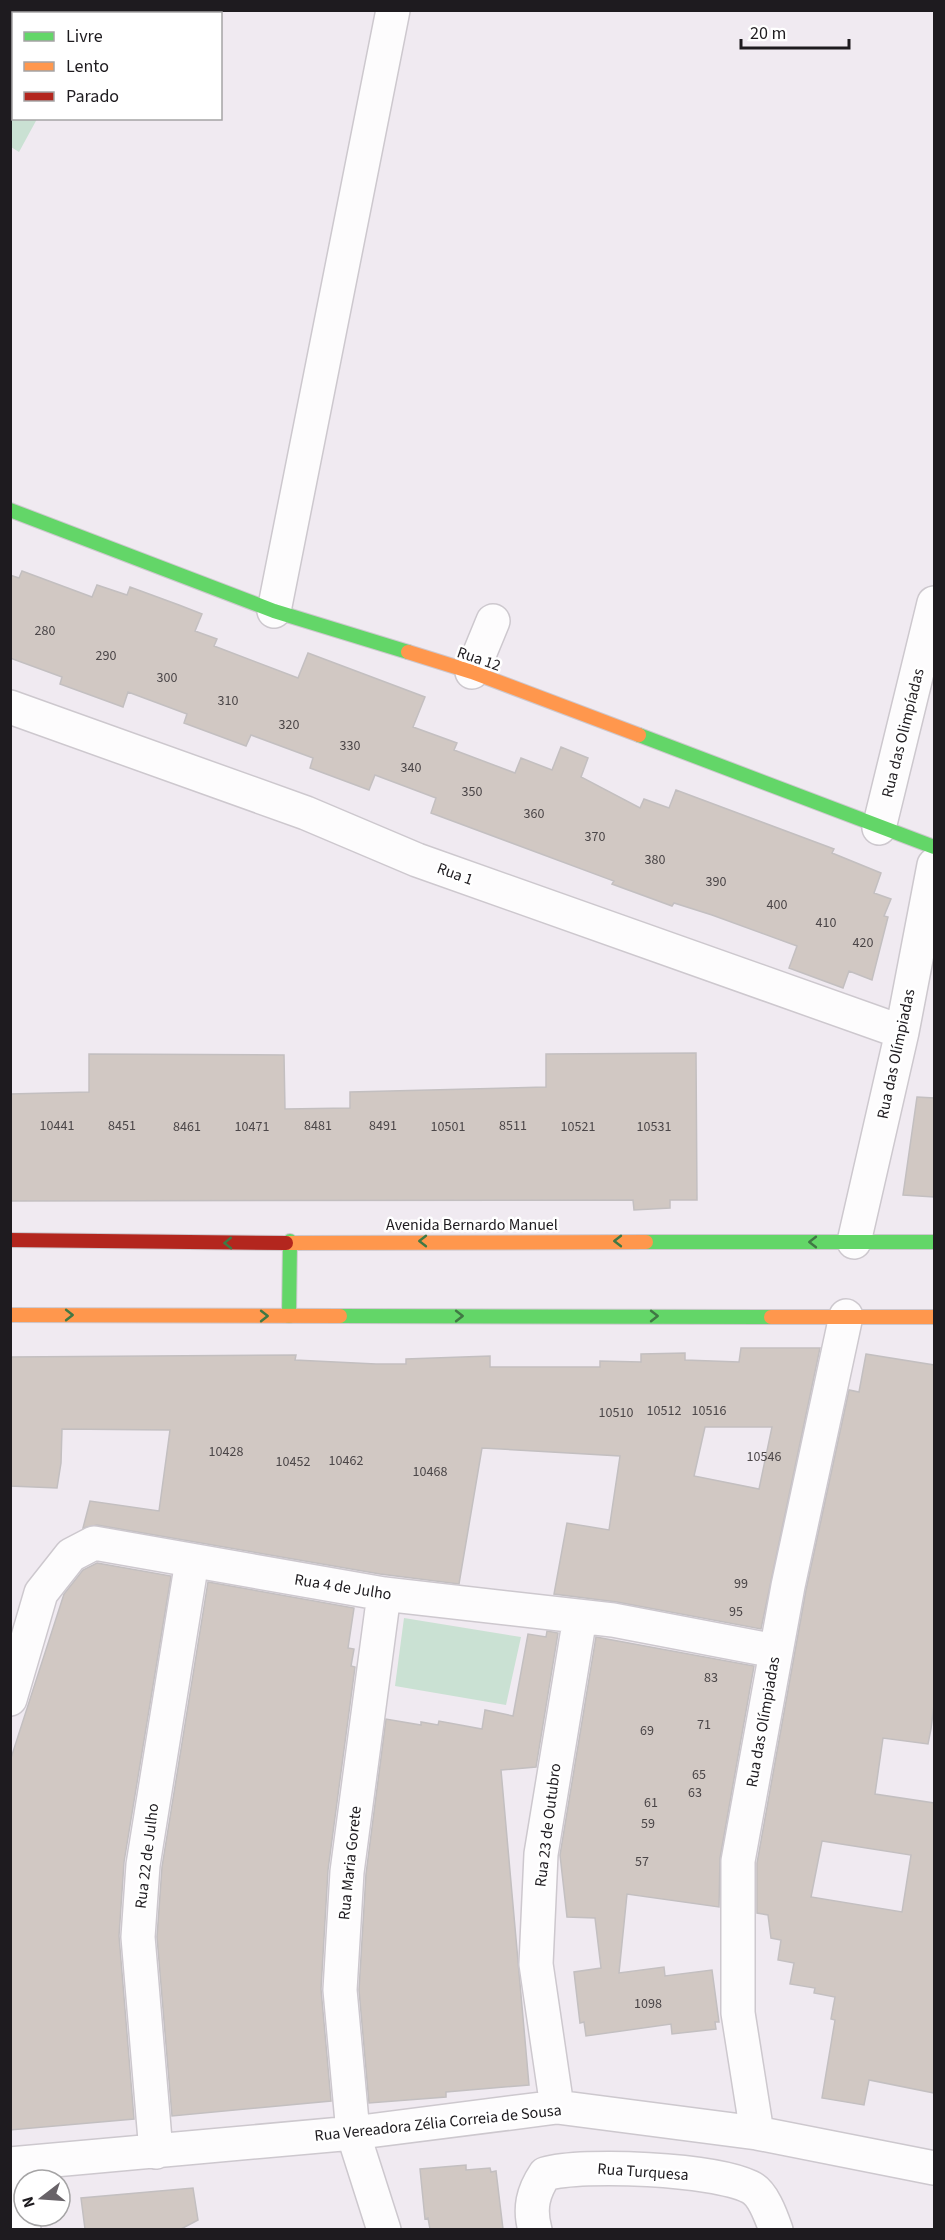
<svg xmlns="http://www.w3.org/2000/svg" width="945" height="2240" viewBox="0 0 945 2240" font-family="'Source Sans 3',sans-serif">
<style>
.green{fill:#cae1d3}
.building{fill:#d1c8c3;stroke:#c3bfc0;stroke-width:1.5;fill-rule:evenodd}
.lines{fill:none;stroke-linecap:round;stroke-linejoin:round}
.street-casing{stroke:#cdc8ce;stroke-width:36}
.fast-casing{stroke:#cdc8ce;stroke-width:16}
.slow-casing{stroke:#cdc8ce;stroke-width:16}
.jam-casing{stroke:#cdc8ce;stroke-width:16}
.street{stroke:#fdfcfd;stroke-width:33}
.fast{stroke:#63d668;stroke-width:14}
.slow{stroke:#ff974d;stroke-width:14}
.jam{stroke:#b3261e;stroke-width:14}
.oneway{stroke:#407844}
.labels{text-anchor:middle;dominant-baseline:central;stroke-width:5;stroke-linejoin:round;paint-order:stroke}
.number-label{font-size:14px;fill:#4b4648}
.street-label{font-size:16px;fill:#1e1b1f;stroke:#fff}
</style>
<rect width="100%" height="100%" fill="#f0eaf1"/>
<path class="green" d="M 10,11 L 51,11 L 57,13 L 14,14 L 14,118 L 37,119 L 19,152 L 11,147 Z
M 404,1618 L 521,1637 L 506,1705 L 395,1686 Z"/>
<path class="building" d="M 22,571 L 92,597 L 97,585 L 127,595 L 130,587 L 179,605 L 202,614 L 195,631 L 217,639 L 214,646 L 298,678 L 308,653 L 425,697 L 413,727 L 457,743 L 454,750 L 515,773 L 521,758 L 552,770 L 561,747 L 588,758 L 581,777 L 640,808 L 644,799 L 669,808 L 676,790 L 834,849 L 832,853 L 881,873 L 874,893 L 891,899 L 884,916 L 888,917 L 872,980 L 849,971 L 843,988 L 789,968 L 797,946 L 712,915 L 674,903 L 672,906 L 612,884 L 614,881 L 431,813 L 436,798 L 375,775 L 369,790 L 310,768 L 313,758 L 251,735 L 246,746 L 184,723 L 187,714 L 128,692 L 123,707 L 60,684 L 62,677 L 10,658 L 10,575 L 19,578 Z
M 696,1053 L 697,1200 L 670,1200 L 670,1208 L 634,1210 L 633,1200 L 10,1201 L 10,1094 L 89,1092 L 89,1054 L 284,1055 L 285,1109 L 350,1108 L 350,1092 L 546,1087 L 546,1054 Z
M 917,1097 L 934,1098 L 934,1197 L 903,1195 Z
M 741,1348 L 820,1348 L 761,1629 L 617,1602 L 554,1594 L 567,1523 L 609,1530 L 620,1456 L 482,1448 L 459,1584 L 380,1574 L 97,1525 L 83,1528 L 90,1501 L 159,1511 L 170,1430 L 62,1429 L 61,1463 L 57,1488 L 10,1486 L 10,1357 L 296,1355 L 295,1360 L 376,1364 L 406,1364 L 406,1359 L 490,1356 L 490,1367 L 600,1367 L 600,1361 L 641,1362 L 641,1354 L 685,1353 L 685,1360 L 739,1362 ZM 705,1427 L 772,1427 L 759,1489 L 694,1476 Z
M 866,1354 L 934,1365 L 934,1705 L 931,1729 L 928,1744 L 883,1738 L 875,1794 L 934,1803 L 934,2093 L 869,2080 L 864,2105 L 822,2098 L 835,2020 L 831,2019 L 835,1997 L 814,1993 L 815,1988 L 790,1984 L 794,1963 L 778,1960 L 781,1940 L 771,1938 L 768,1915 L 757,1913 L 757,1863 L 806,1590 L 849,1390 L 859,1392 ZM 822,1841 L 911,1855 L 902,1912 L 811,1897 Z
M 97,1563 L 171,1576 L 124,1862 L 119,1936 L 134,2119 L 10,2130 L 10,1761 L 64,1594 L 83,1570 Z
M 208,1582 L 354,1608 L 348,1648 L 354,1649 L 351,1666 L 355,1667 L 328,1870 L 321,1989 L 331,2101 L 172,2116 L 157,1937 L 162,1867 Z
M 547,1631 L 558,1633 L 536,1767 L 501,1770 L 529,2085 L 446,2092 L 446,2097 L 369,2103 L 359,1990 L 366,1874 L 386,1719 L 421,1725 L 421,1722 L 438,1725 L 439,1721 L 482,1729 L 485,1710 L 513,1716 L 528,1634 L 546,1637 Z
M 596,1637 L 754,1666 L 720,1858 L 719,1907 L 627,1894 L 619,1973 L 664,1967 L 665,1976 L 712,1970 L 719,2022 L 715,2022 L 716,2029 L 672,2034 L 671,2024 L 586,2036 L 584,2022 L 580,2023 L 574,1972 L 601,1968 L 595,1918 L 567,1917 L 560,1855 Z
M 466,2165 L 466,2170 L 490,2168 L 491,2172 L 496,2171 L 503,2229 L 430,2229 L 428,2218 L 425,2219 L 420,2169 Z
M 193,2188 L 198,2220 L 181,2229 L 85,2229 L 81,2198 Z"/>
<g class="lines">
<g class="street-casing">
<path id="street" d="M 274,611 L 393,10
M 472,672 L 493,621
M 10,707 L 306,813 L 417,860 L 902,1032
M 879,828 L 934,603
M 854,1242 L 902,1032 L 934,865
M 384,1594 L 347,1872 L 340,1990 L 353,2133 L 384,2230
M 10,1699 L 41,1593 L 71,1555 L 94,1543 L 384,1594 L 613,1620 L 775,1651
M 557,2107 L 536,1964 L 541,1854 L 580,1617
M 757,2133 L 738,2013 L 738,1861 L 788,1586 L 846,1316
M 156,2152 L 138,1937 L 143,1865 L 192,1561
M 10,2164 L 353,2133 L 557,2107 L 757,2133 L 934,2168
M 10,2167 L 24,2230
M 535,2230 C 529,2208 533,2192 545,2174 C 584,2163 713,2169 750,2187 C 763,2193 771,2216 776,2230"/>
</g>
<g class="fast-casing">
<path id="fast" d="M 10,510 L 274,611 L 408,652
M 639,735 L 934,847
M 646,1242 L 934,1242
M 289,1316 L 290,1241
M 340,1316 L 771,1317"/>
</g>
<g class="slow-casing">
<path id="slow" d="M 408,652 L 472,672 L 639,735
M 286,1243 L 646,1242
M 10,1315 L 340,1316
M 771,1317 L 934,1317"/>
</g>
<g class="jam-casing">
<path id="jam" d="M 10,1240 L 286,1243"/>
</g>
<use href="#street" class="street"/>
<use href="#fast" class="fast"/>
<use href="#slow" class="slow"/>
<use href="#jam" class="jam"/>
</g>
<defs><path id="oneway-chevron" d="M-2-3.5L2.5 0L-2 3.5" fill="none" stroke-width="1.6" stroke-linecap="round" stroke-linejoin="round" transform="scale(1.5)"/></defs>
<g class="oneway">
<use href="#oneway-chevron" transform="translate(423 1241) rotate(180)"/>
<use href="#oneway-chevron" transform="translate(618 1241) rotate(-180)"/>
<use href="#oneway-chevron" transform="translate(813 1242) rotate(180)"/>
<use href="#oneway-chevron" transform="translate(228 1243) rotate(179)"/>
<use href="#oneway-chevron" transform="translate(69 1315)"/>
<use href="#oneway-chevron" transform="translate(264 1316)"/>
<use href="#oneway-chevron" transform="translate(459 1316)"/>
<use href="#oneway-chevron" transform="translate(654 1316)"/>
</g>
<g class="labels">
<g class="number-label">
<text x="45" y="631">280</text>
<text x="106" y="656">290</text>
<text x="167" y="678">300</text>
<text x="228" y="701">310</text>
<text x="289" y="725">320</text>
<text x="350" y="746">330</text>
<text x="411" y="768">340</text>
<text x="472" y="792">350</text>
<text x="534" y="814">360</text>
<text x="595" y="837">370</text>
<text x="655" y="860">380</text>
<text x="716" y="882">390</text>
<text x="777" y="905">400</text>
<text x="826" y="923">410</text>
<text x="863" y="943">420</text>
<text x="57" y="1126">10441</text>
<text x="122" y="1126">8451</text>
<text x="318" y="1126">8481</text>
<text x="383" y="1126">8491</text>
<text x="513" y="1126">8511</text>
<text x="187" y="1127">8461</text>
<text x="252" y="1127">10471</text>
<text x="448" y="1127">10501</text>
<text x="578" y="1127">10521</text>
<text x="654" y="1127">10531</text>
<text x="664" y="1411">10512</text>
<text x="709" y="1411">10516</text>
<text x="616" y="1413">10510</text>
<text x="226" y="1452">10428</text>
<text x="764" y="1457">10546</text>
<text x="346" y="1461">10462</text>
<text x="293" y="1462">10452</text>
<text x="430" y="1472">10468</text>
<text x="741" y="1584">99</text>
<text x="736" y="1612">95</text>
<text x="711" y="1678">83</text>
<text x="704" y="1725">71</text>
<text x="647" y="1731">69</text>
<text x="699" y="1775">65</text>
<text x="695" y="1793">63</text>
<text x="651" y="1803">61</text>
<text x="648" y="1824">59</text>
<text x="642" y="1862">57</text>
<text x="648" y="2004">1098</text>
</g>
<g class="street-label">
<text transform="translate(479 659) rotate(19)">Rua 12</text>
<text transform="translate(903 733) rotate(-76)">Rua das Olimpíadas</text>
<text transform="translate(455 874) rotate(20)">Rua 1</text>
<text transform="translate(896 1054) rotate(-78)">Rua das Olímpiadas</text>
<text x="472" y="1225">Avenida Bernardo Manuel</text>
<text transform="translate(343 1587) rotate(9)">Rua 4 de Julho</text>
<text transform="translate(763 1722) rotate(-80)">Rua das Olímpiadas</text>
<text transform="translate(548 1825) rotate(-83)">Rua 23 de Outubro</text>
<text transform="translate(147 1856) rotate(-83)">Rua 22 de Julho</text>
<text transform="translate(350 1863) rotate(-84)">Rua Maria Gorete</text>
<text transform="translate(438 2123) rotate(-6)">Rua Vereadora Zélia Correia de Sousa</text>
<text transform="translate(643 2172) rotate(4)">Rua Turquesa</text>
</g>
</g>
<rect width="945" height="2240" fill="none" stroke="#1e1b1f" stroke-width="24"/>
<rect x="12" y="12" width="210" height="108" fill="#ffffff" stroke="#a5a4a5" stroke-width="1.5"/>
<rect x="24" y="32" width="30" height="9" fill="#63d668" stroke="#a5a4a5" stroke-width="1.5"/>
<text x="66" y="42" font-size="18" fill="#1e1b1f">Livre</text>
<rect x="24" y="62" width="30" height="9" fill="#ff974d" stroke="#a5a4a5" stroke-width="1.5"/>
<text x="66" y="72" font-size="18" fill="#1e1b1f">Lento</text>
<rect x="24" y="92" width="30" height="9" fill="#b3261e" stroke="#a5a4a5" stroke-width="1.5"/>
<text x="66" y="102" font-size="18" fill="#1e1b1f">Parado</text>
<g transform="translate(42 2198) rotate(253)"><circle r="28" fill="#ffffff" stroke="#a5a4a5" stroke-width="1.5"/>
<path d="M0-4.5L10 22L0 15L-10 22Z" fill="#686368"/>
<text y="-9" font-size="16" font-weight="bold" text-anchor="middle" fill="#1e1b1f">N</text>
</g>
<path d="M741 39v9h108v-9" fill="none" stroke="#1e1b1f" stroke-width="3"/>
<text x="750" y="39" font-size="18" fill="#1e1b1f" stroke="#ffffff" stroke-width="4.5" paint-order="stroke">20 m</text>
</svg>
